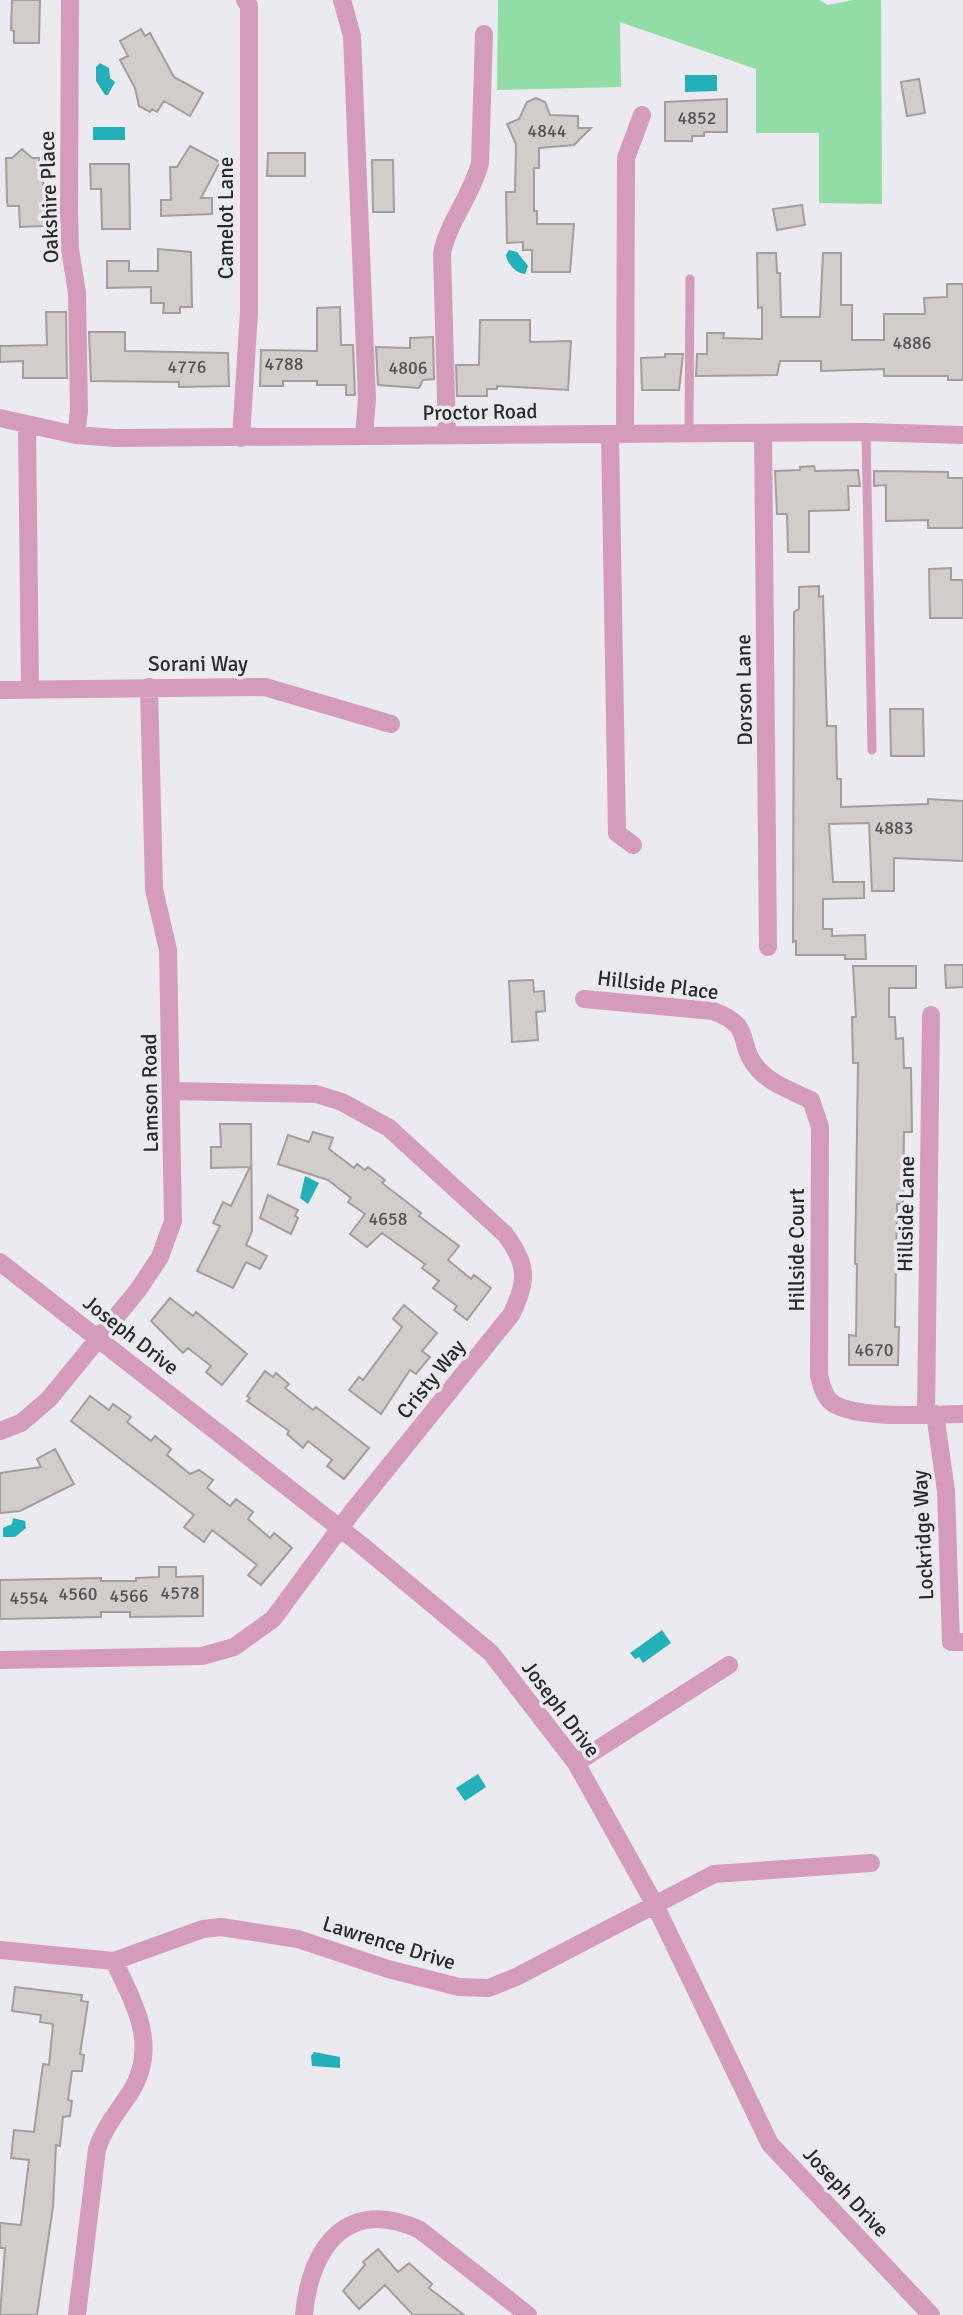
<svg xmlns="http://www.w3.org/2000/svg" width="963" height="2315" viewBox="0 0 963 2315" font-family="Signika,sans-serif">
<style>
.grass{fill:#92dca5}
.water{fill:#23b0b9}
.building{fill:#d2cccb;stroke:#a49d9d;stroke-width:2}
.lines{fill:none;stroke-linecap:round;stroke-linejoin:round}
.lane{stroke:#d49cba;stroke-width:9}
.street{stroke:#d49cba;stroke-width:18}
.labels{text-anchor:middle;dominant-baseline:central;stroke-width:7;stroke-linejoin:round;paint-order:stroke}
.number-label{font-size:18px;fill:#535253}
.street-label{font-size:21px;fill:#29292b;stroke:#eaeaf0}
</style>
<rect width="100%" height="100%" fill="#eaeaf0"/>
<path class="grass" d="M 498,0 L 820,0 L 827,5 L 854,0 L 881,0 L 882,204 L 819,203 L 819,133 L 756,133 L 756,69 L 620,22 L 621,87 L 497,90 Z"/>
<path class="water" d="M 100,63 L 109,68 L 110,78 L 115,82 L 108,95 L 105,95 L 96,81 L 96,67 Z
M 685,75 L 717,75 L 717,91 L 685,92 Z
M 93,127 L 125,127 L 125,140 L 93,140 Z
M 509,250 L 517,252 L 528,266 L 525,274 C 516,274 507,263 506,255 Z
M 305,1176 L 319,1183 L 308,1204 L 300,1198 Z
M 13,1518 L 25,1521 L 26,1528 L 15,1537 L 3,1537 L 3,1528 L 12,1524 Z
M 662,1630 L 671,1643 L 643,1663 L 639,1657 L 635,1659 L 630,1653 Z
M 478,1774 L 486,1787 L 465,1801 L 456,1788 Z
M 314,2052 L 340,2057 L 340,2068 L 312,2066 L 311,2056 Z"/>
<path class="building" d="M 12,0 L 40,0 L 39,43 L 14,43 L 14,31 L 11,30 Z
M 141,29 L 145,36 L 150,33 L 174,77 L 203,93 L 190,116 L 164,101 L 157,112 L 152,109 L 150,112 L 139,106 L 135,88 L 120,60 L 128,56 L 120,41 Z
M 919,79 L 925,113 L 907,116 L 901,82 Z
M 536,98 L 545,102 L 550,115 L 578,116 L 578,128 L 591,128 L 574,145 L 539,148 L 539,168 L 534,168 L 534,211 L 537,211 L 537,224 L 574,224 L 570,272 L 532,272 L 532,250 L 523,250 L 523,242 L 507,243 L 506,192 L 515,192 L 516,144 L 507,124 L 519,119 L 527,102 Z
M 727,99 L 727,132 L 704,132 L 704,136 L 692,136 L 692,141 L 665,141 L 665,102 Z
M 190,146 L 220,162 L 201,198 L 212,198 L 212,214 L 161,216 L 161,200 L 171,200 L 170,167 L 177,167 Z
M 22,149 L 32,158 L 39,158 L 39,170 L 43,170 L 44,226 L 20,227 L 19,206 L 8,206 L 7,202 L 6,158 L 12,158 Z
M 268,153 L 305,153 L 305,176 L 267,176 Z
M 372,160 L 393,160 L 394,212 L 373,212 Z
M 90,164 L 129,164 L 130,229 L 102,229 L 101,189 L 91,189 Z
M 802,205 L 805,225 L 777,230 L 773,209 Z
M 158,249 L 191,252 L 192,307 L 180,307 L 180,313 L 163,313 L 164,303 L 151,303 L 151,287 L 107,288 L 107,261 L 129,261 L 129,271 L 158,271 Z
M 757,253 L 776,253 L 777,273 L 780,273 L 781,317 L 820,317 L 823,253 L 841,253 L 841,305 L 852,305 L 852,340 L 884,340 L 884,314 L 925,314 L 924,298 L 947,297 L 947,284 L 963,284 L 963,380 L 948,380 L 948,376 L 884,376 L 884,369 L 821,371 L 821,361 L 780,361 L 777,375 L 696,376 L 697,354 L 707,354 L 707,333 L 724,333 L 723,338 L 762,339 L 762,307 L 758,308 Z
M 340,307 L 341,345 L 353,345 L 355,395 L 346,395 L 346,385 L 317,385 L 317,381 L 283,381 L 283,386 L 260,386 L 261,350 L 317,351 L 317,308 Z
M 46,312 L 66,312 L 67,378 L 23,378 L 23,361 L 0,362 L 0,346 L 47,345 Z
M 480,320 L 530,320 L 530,342 L 571,341 L 568,390 L 497,386 L 497,389 L 487,389 L 487,396 L 457,396 L 456,365 L 479,365 Z
M 89,332 L 125,332 L 125,351 L 228,353 L 229,386 L 179,387 L 179,382 L 91,381 Z
M 433,337 L 434,379 L 423,380 L 419,388 L 378,385 L 376,347 L 410,348 L 410,338 Z
M 665,354 L 683,354 L 679,390 L 642,390 L 641,358 L 665,357 Z
M 814,466 L 815,471 L 858,470 L 860,486 L 848,486 L 849,510 L 809,511 L 809,552 L 788,552 L 787,514 L 777,514 L 775,471 L 800,470 L 800,467 Z
M 874,471 L 948,472 L 948,478 L 963,478 L 963,528 L 928,528 L 928,520 L 886,521 L 886,485 L 874,486 Z
M 951,568 L 951,580 L 963,580 L 963,618 L 930,618 L 929,569 Z
M 819,586 L 819,597 L 823,596 L 827,726 L 836,726 L 837,779 L 841,779 L 841,807 L 928,804 L 928,799 L 963,801 L 963,861 L 894,858 L 894,891 L 872,891 L 869,823 L 829,824 L 833,882 L 864,882 L 864,898 L 823,899 L 823,929 L 832,929 L 832,936 L 865,935 L 866,959 L 845,959 L 845,955 L 796,955 L 796,941 L 793,942 L 794,612 L 799,609 L 799,587 Z
M 890,709 L 923,709 L 924,756 L 891,756 Z
M 945,965 L 963,965 L 963,987 L 946,988 Z
M 853,966 L 916,966 L 916,988 L 889,988 L 889,1017 L 895,1017 L 896,1039 L 903,1038 L 904,1068 L 911,1068 L 912,1132 L 904,1132 L 903,1204 L 897,1204 L 895,1327 L 899,1327 L 898,1365 L 849,1365 L 849,1335 L 856,1336 L 857,1264 L 855,1264 L 858,1063 L 853,1063 L 852,1017 L 856,1017 Z
M 533,980 L 534,992 L 544,991 L 545,1011 L 536,1012 L 538,1040 L 512,1042 L 509,981 Z
M 220,1124 L 251,1124 L 252,1231 L 246,1245 L 267,1256 L 260,1269 L 246,1262 L 233,1288 L 197,1271 L 220,1226 L 213,1223 L 223,1202 L 231,1206 L 250,1167 L 211,1168 L 211,1147 L 221,1147 Z
M 313,1132 L 333,1138 L 329,1149 L 354,1168 L 357,1164 L 365,1170 L 368,1167 L 385,1180 L 382,1183 L 421,1213 L 419,1216 L 459,1246 L 448,1260 L 471,1279 L 474,1275 L 491,1288 L 467,1320 L 454,1310 L 457,1306 L 433,1288 L 439,1281 L 422,1268 L 425,1264 L 382,1233 L 367,1247 L 350,1234 L 365,1214 L 348,1202 L 351,1198 L 328,1180 L 278,1164 L 288,1135 L 309,1142 Z
M 268,1195 L 298,1210 L 295,1216 L 298,1218 L 291,1234 L 260,1218 Z
M 170,1298 L 193,1316 L 196,1312 L 247,1354 L 222,1385 L 206,1372 L 211,1366 L 188,1348 L 183,1353 L 151,1321 Z
M 404,1305 L 437,1333 L 422,1351 L 430,1357 L 416,1374 L 410,1370 L 381,1414 L 349,1390 L 359,1377 L 363,1380 L 402,1327 L 393,1319 Z
M 265,1371 L 273,1377 L 276,1373 L 289,1384 L 285,1388 L 313,1410 L 316,1407 L 369,1448 L 344,1479 L 327,1466 L 332,1460 L 308,1441 L 303,1448 L 287,1434 L 289,1431 L 247,1401 L 250,1398 L 247,1396 Z
M 90,1396 L 109,1410 L 113,1404 L 131,1417 L 127,1422 L 151,1441 L 155,1436 L 171,1449 L 167,1455 L 190,1474 L 199,1470 L 213,1480 L 207,1488 L 230,1506 L 236,1499 L 253,1512 L 248,1519 L 270,1538 L 274,1533 L 292,1548 L 261,1585 L 248,1575 L 257,1565 L 212,1530 L 204,1542 L 184,1527 L 194,1515 L 71,1421 Z
M 55,1449 L 74,1484 L 20,1511 L 0,1513 L 0,1473 L 41,1467 L 37,1459 Z
M 159,1567 L 176,1567 L 176,1577 L 203,1576 L 203,1616 L 130,1617 L 130,1612 L 101,1612 L 101,1617 L 0,1619 L 0,1580 L 101,1578 L 101,1581 L 136,1581 L 136,1578 L 159,1577 Z
M 15,1987 L 82,1995 L 81,2001 L 88,2002 L 80,2054 L 84,2055 L 82,2071 L 72,2071 L 68,2100 L 72,2101 L 70,2116 L 63,2117 L 60,2146 L 56,2145 L 53,2207 L 37,2315 L 0,2315 L 5,2248 L 0,2248 L 0,2223 L 21,2225 L 29,2160 L 11,2158 L 14,2130 L 34,2132 L 43,2064 L 49,2065 L 53,2024 L 40,2022 L 41,2015 L 12,2011 Z
M 378,2249 L 398,2272 L 409,2263 L 432,2284 L 429,2288 L 464,2315 L 413,2315 L 385,2285 L 359,2309 L 343,2291 L 365,2265 L 363,2262 Z"/>
<g class="lines">
<path class="lane" d="M 866,432 L 872,750
M 689,433 L 690,279"/>
<path class="street" d="M 70,0 L 69,211 L 70,249 L 77,293 L 79,411 L 76,435
M 342,0 L 352,36 L 367,399 L 364,436
M 0,418 L 76,435 L 115,438 L 866,432 L 963,435
M 27,426 L 30,689
M 763,433 L 768,947
M 610,434 L 617,833 L 633,845
M 625,434 L 626,158 L 642,115
M 447,435 L 442,253 C 449,220 472,195 480,163 L 484,34
M 241,438 L 249,312 L 249,6 L 245,0
M 0,690 L 265,687 L 391,724
M 584,999 L 713,1011 C 756,1027 735,1043 758,1069 C 771,1084 794,1092 811,1100 L 820,1127 L 819,1375 C 821,1384 823,1393 829,1400 C 849,1421 934,1414 963,1414
M 0,1262 L 360,1544 L 491,1653 L 576,1763 L 654,1903 L 770,2144 L 931,2315
M 926,1414 L 931,1015
M 935,1414 L 946,1491 L 951,1642 L 963,1642
M 0,1431 L 21,1423 L 49,1399 L 138,1290 L 160,1257 L 173,1221 L 168,950 L 154,889 L 149,687
M 0,1660 L 202,1656 L 234,1647 L 273,1619 L 352,1512 L 511,1315 C 528,1281 528,1265 505,1234 L 389,1128 L 342,1102 L 316,1094 L 173,1091
M 576,1763 L 729,1665
M 0,1950 L 114,1961 L 203,1929 L 221,1927 L 298,1939 L 388,1969 L 459,1987 L 489,1988 L 516,1977 L 714,1874 L 871,1863
M 77,2315 L 97,2149 C 104,2128 118,2111 130,2093 C 160,2046 134,2004 114,1961
M 304,2315 C 310,2247 347,2196 420,2230 L 528,2315"/>
</g>
<g class="labels">
<g class="number-label">
<text x="697" y="118">4852</text>
<text x="547" y="131">4844</text>
<text x="912" y="343">4886</text>
<text x="284" y="364">4788</text>
<text x="187" y="367">4776</text>
<text x="408" y="368">4806</text>
<text x="894" y="828">4883</text>
<text x="388" y="1219">4658</text>
<text x="874" y="1350">4670</text>
<text x="180" y="1593">4578</text>
<text x="78" y="1594">4560</text>
<text x="129" y="1596">4566</text>
<text x="29" y="1598">4554</text>
</g>
<g class="street-label">
<text transform="translate(49 197) rotate(-92)">Oakshire Place</text>
<text transform="translate(226 218) rotate(-90)">Camelot Lane</text>
<text transform="translate(480 412) rotate(-1)">Proctor Road</text>
<text x="198" y="664">Sorani Way</text>
<text transform="translate(744 690) rotate(-91)">Dorson Lane</text>
<text transform="translate(658 985) rotate(7)">Hillside Place</text>
<text transform="translate(150 1093) rotate(-91)">Lamson Road</text>
<text transform="translate(906 1214) rotate(-89)">Hillside Lane</text>
<text transform="translate(797 1250) rotate(-90)">Hillside Court</text>
<text transform="translate(131 1335) rotate(38)">Joseph Drive</text>
<text transform="translate(431 1379) rotate(-51)">Cristy Way</text>
<text transform="translate(923 1535) rotate(-93)">Lockridge Way</text>
<text transform="translate(561 1709) rotate(53)">Joseph Drive</text>
<text transform="translate(389 1943) rotate(17)">Lawrence Drive</text>
<text transform="translate(846 2192) rotate(47)">Joseph Drive</text>
</g>
</g>
</svg>
